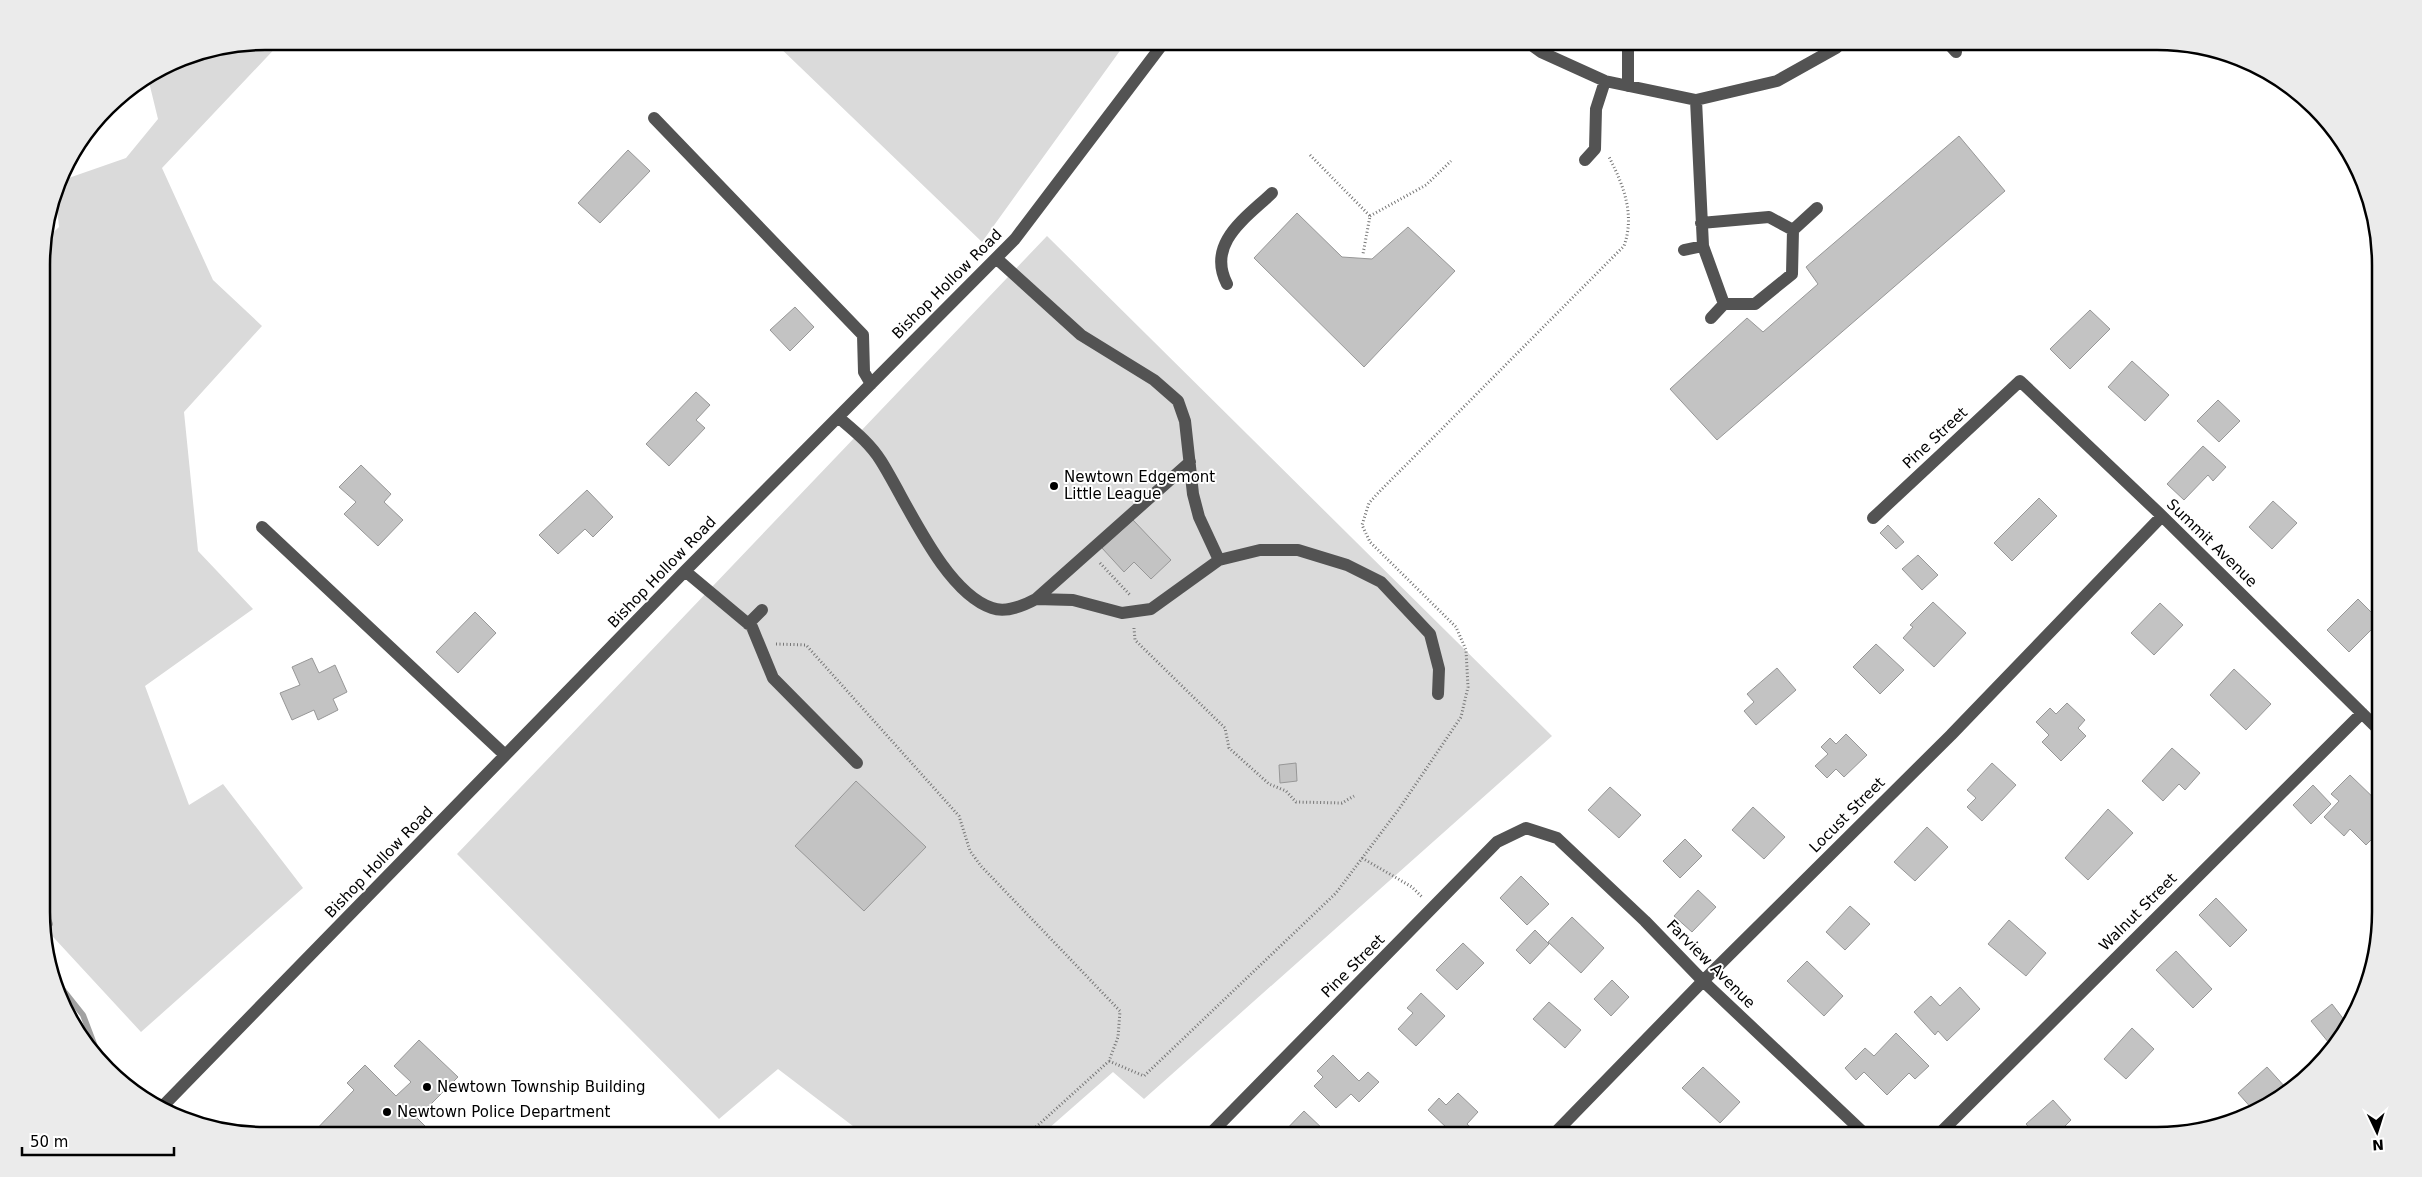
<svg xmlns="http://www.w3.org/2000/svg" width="2422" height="1177" viewBox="0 0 2422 1177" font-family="'DejaVu Sans',sans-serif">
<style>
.green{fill:#dadada}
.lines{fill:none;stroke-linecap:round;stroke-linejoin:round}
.stream{stroke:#a1a1a1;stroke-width:6}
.building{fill:#c3c3c3;stroke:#979797}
.path{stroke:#757575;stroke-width:3;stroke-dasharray:1 2.5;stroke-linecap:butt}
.minor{stroke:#535353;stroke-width:12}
.poi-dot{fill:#000;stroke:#fff;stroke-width:2}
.labels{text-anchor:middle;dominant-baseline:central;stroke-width:4;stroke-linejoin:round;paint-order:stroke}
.street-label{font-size:15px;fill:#000;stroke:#fff}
.poi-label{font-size:15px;fill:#000;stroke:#fff;text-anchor:start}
.rim{fill:none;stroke:#000;stroke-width:2.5}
</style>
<rect width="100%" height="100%" fill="#fff"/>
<path class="green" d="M 265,41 L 282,41 L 162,168 L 213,280 L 262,326 L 184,412 L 198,551 L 253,609 L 145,686 L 189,805 L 223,784 L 303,888 L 141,1032 L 43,926 L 42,250 L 44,241 L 59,227 L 56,197 L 60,181 L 126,158 L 158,119 L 148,78 L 180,58 Z
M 773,41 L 1127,41 L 982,242 Z
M 1047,236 L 1552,736 L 1144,1099 L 1113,1072 L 1040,1136 L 866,1136 L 778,1069 L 719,1119 L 457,854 Z"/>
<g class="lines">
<path class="stream" d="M 43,908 L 50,924 L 43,928
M 52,976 L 83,1015 L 99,1057"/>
</g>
<path class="building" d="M 1959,136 L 2005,191 L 1717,440 L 1670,389 L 1747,318 L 1763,332 L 1818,284 L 1806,267 Z
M 628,150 L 650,171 L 600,223 L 578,203 Z
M 1297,213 L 1342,257 L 1372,259 L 1408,227 L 1455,271 L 1364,367 L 1254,258 Z
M 795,307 L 814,327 L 790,351 L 770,330 Z
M 2090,310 L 2110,329 L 2070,369 L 2050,349 Z
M 2132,361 L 2169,395 L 2145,421 L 2108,387 Z
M 696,392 L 710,405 L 696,420 L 705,428 L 669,466 L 646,444 Z
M 2218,400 L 2240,421 L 2219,442 L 2197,421 Z
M 2203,446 L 2226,467 L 2213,481 L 2208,475 L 2184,500 L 2167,484 Z
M 361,465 L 391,494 L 384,502 L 403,520 L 378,546 L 344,514 L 356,502 L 339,487 Z
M 587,490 L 613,517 L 593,537 L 585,529 L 558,554 L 539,535 Z
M 2039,498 L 2057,516 L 2012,561 L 1994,543 Z
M 2273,501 L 2297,523 L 2272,549 L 2249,527 Z
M 1133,520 L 1171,560 L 1151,579 L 1134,562 L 1124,572 L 1102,548 Z
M 1888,525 L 1904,542 L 1896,549 L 1880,533 Z
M 1918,555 L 1938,575 L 1922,590 L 1902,569 Z
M 2358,599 L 2380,621 L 2349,652 L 2327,630 Z
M 1933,602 L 1966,633 L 1934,667 L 1903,638 L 1913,627 L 1910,625 Z
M 2160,603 L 2183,625 L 2154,655 L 2131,633 Z
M 475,612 L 496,633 L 458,673 L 436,652 Z
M 1876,644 L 1904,670 L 1880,694 L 1853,667 Z
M 312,658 L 319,673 L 335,665 L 347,692 L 333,699 L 338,710 L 318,720 L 314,710 L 292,720 L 280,693 L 300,685 L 292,667 Z
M 1777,668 L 1796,690 L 1756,725 L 1744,711 L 1754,702 L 1747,694 Z
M 2234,669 L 2271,704 L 2246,730 L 2210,695 Z
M 2067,703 L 2085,720 L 2078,728 L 2086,736 L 2061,761 L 2042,742 L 2049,735 L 2036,722 L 2050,708 L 2056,714 Z
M 1846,734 L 1867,755 L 1844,777 L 1836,769 L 1827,778 L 1815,766 L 1828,754 L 1821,747 L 1830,738 L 1836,744 Z
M 2172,748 L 2200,773 L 2185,790 L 2179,784 L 2163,801 L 2142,781 Z
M 1296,763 L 1297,781 L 1280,783 L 1279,765 Z
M 1992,763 L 2016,785 L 1982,821 L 1967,807 L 1976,798 L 1967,790 Z
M 2350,775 L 2380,804 L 2381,830 L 2366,845 L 2350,829 L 2344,836 L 2324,817 L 2339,801 L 2331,794 Z
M 856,781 L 926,847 L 864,911 L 795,846 Z
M 2313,785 L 2331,804 L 2311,824 L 2293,805 Z
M 1610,787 L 1641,815 L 1619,838 L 1588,810 Z
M 1753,807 L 1785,837 L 1764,859 L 1732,830 Z
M 2108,809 L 2133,833 L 2088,880 L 2065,858 Z
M 1927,827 L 1948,847 L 1915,881 L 1894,862 Z
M 1685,839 L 1702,856 L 1680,878 L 1663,861 Z
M 1521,876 L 1549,904 L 1527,925 L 1500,898 Z
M 1698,890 L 1716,907 L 1692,932 L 1674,916 Z
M 2216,898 L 2247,930 L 2230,947 L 2199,915 Z
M 1850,906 L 1870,924 L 1845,950 L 1826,932 Z
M 1572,917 L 1604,948 L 1581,973 L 1548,942 Z
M 2009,920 L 2046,953 L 2026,976 L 1988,944 Z
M 1535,930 L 1549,944 L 1530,964 L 1516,950 Z
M 1463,943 L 1484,963 L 1457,990 L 1436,970 Z
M 2176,951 L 2212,989 L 2193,1008 L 2156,970 Z
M 1807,961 L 1843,996 L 1824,1016 L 1787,981 Z
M 1612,980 L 1629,997 L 1611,1016 L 1594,999 Z
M 1960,987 L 1980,1009 L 1947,1041 L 1938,1031 L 1935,1035 L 1914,1012 L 1931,996 L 1940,1006 Z
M 1421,993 L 1445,1016 L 1416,1046 L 1398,1029 L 1413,1013 L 1407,1008 Z
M 1549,1002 L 1581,1030 L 1565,1048 L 1533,1019 Z
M 2332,1004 L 2348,1025 L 2329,1043 L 2311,1021 Z
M 2132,1028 L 2154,1049 L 2126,1079 L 2104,1059 Z
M 1896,1033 L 1929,1066 L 1915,1079 L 1909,1073 L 1887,1095 L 1864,1072 L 1856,1080 L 1845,1068 L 1865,1048 L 1874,1056 Z
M 419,1040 L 458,1077 L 417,1118 L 435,1136 L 310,1136 L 354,1090 L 347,1083 L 365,1065 L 396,1096 L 411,1082 L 394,1066 Z
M 1333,1055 L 1359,1081 L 1368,1072 L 1379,1082 L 1359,1102 L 1351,1094 L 1336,1108 L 1314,1086 L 1323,1077 L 1317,1071 Z
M 1703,1067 L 1740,1102 L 1720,1123 L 1682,1088 Z
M 2267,1067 L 2286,1088 L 2269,1104 L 2254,1111 L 2238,1093 Z
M 1458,1093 L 1478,1112 L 1467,1124 L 1479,1135 L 1444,1135 L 1449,1130 L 1428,1110 L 1439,1098 L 1446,1105 Z
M 2053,1100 L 2071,1120 L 2060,1131 L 2064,1135 L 2036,1135 L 2026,1124 Z
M 1304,1111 L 1326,1132 L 1323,1135 L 1280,1136 Z"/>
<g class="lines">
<path class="path" d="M 1310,155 L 1370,216 L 1363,254
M 1370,216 L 1426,185 L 1451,161
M 1100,563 L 1130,595
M 1134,628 L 1135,640 L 1225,728 L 1229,748 L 1269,784 L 1286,791 L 1296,802 L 1342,803 L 1354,796
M 776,644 L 806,645 L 959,816 L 970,851 L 981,866 L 1120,1011 L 1118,1037 L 1109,1061 L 1026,1136
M 1362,858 L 1412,887 L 1422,897
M 1109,1061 L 1144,1076 L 1336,893 L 1399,809 L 1461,717 L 1468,687 L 1466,650 L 1456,627 L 1370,542 L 1362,525 L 1369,503 L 1380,491 L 1624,246 C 1635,215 1624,186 1609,157"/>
<path class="minor" d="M 1526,41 L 1541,52 L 1605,81 L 1696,100 L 1777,81 L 1836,48 L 1844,41
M 1946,41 L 1956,52
M 1628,86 L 1628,46
M 1696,100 L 1703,246 L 1724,304 L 1755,304 L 1792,274 L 1793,230 L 1769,217 L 1701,223
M 654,118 L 863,335 L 864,372 L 871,384
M 1585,160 L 1595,149 L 1596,109 L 1605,81
M 1793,230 L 1817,208
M 1684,250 L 1703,246
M 996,258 L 1081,335 L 1154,380 L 1178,401 L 1185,421 L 1193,494 L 1199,517 L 1219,560
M 1227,284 C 1206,243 1246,218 1272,193
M 1711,318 L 1724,304
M 838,417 C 853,430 870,443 881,461 C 907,502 944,592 992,608 C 1006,613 1023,606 1036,599 L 1190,462
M 1873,518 L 2020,381 L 2162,516 L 2380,731
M 262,527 L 505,755
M 685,571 L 752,627 L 773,678 L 857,763
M 1036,599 L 1073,600 L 1122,613 L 1151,609 L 1219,560 L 1260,550 L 1298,550 L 1347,565 L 1381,582 L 1430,634 L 1439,669 L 1438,694
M 748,624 L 762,610
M 161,1108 L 685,571 L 1015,239 L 1165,41
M 1553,1135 L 1703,981 L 1951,735 L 2162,516
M 1938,1135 L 2362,713
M 1208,1136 L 1497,842 L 1526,828 L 1557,838 L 1645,921 L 1703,981 L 1866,1135"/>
</g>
<g class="poi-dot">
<circle cx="1054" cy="486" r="5"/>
<circle cx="427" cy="1087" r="5"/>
<circle cx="387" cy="1112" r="5"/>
</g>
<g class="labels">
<g class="street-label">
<text transform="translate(947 284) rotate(-45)">Bishop Hollow Road</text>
<text transform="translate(1935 438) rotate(-43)">Pine Street</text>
<text transform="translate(2212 543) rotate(44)">Summit Avenue</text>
<text transform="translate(662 572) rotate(-46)">Bishop Hollow Road</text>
<text transform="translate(1847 815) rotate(-45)">Locust Street</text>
<text transform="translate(379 862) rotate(-46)">Bishop Hollow Road</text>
<text transform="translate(2138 912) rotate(-45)">Walnut Street</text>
<text transform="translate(1711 964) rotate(45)">Farview Avenue</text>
<text transform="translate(1353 966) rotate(-45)">Pine Street</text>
</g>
<g class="poi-label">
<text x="1064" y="477">Newtown Edgemont<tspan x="1064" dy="17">Little League</tspan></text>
<text x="437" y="1087">Newtown Township Building</text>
<text x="397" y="1112">Newtown Police Department</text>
</g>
</g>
<path d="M0 0H2422V1177H0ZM265 50H2157A215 215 0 0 1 2372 265V912A215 215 0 0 1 2157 1127H265A215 215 0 0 1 50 912V265A215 215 0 0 1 265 50Z" fill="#ebebeb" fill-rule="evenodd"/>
<path class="rim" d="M265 50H2157A215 215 0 0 1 2372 265V912A215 215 0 0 1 2157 1127H265A215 215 0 0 1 50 912V265A215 215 0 0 1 265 50Z"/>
<g transform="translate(2377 1132) rotate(176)" stroke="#ffffff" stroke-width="4" paint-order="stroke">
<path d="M0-4L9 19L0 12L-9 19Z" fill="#000000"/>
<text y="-8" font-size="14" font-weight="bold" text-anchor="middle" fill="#000000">N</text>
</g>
<path d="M22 1147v8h152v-8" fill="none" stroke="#000000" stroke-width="2.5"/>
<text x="30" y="1147" font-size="15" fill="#000000" stroke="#ffffff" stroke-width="4" paint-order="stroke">50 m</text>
</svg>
